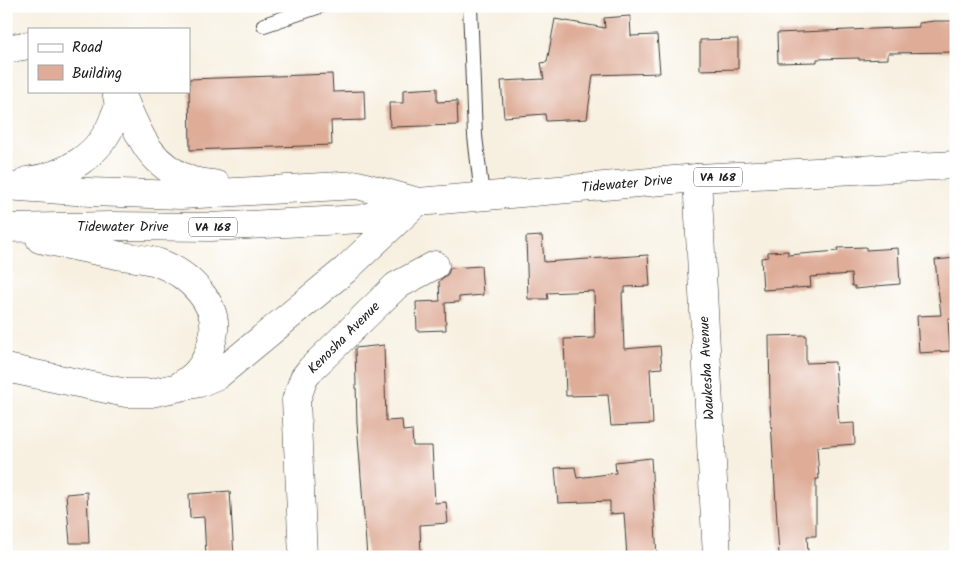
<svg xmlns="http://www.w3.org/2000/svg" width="962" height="563" viewBox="0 0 962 563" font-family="Kalam,sans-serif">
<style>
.building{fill:#deac97}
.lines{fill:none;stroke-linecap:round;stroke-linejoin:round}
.lane-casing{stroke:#3d3c39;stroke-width:16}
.street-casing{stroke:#3d3c39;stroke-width:29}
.highway-casing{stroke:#3d3c39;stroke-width:29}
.lane{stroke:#fff;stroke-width:14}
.street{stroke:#fff;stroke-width:28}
.highway{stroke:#fff;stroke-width:28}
.labels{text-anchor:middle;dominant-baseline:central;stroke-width:4.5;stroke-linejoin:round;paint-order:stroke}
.shield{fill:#fff;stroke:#606060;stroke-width:1}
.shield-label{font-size:12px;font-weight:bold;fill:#1c1c1c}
.street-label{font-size:14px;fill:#1c1c1c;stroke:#fff}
</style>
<rect width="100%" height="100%" fill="#fff"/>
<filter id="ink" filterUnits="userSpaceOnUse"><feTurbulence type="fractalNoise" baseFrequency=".02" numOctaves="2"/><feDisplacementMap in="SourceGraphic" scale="10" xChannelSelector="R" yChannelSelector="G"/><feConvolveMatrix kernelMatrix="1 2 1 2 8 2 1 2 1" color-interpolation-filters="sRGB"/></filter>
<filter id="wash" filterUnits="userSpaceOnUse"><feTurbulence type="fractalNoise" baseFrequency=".0096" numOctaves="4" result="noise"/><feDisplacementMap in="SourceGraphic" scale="20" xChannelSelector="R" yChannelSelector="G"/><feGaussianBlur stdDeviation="1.12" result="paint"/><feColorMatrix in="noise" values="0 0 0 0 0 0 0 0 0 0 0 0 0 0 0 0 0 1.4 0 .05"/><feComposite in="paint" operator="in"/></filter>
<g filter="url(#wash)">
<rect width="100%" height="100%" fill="#f7f0e0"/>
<g id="blocks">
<path class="building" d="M 630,16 L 631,36 L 657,35 L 660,73 L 593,75 L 587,119 L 546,121 L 545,114 L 504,117 L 501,81 L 544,79 L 541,63 L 547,62 L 555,19 L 605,28 L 604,18 Z
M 934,21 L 956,21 L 956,52 L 888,53 L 888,59 L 859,60 L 859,58 L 817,59 L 817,62 L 778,63 L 777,33 L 919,27 L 919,23 Z
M 738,39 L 738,69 L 700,70 L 700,40 Z
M 332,74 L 333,92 L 364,91 L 365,120 L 331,121 L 332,145 L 190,150 L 189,79 Z
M 437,88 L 437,102 L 457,101 L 458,125 L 390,127 L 389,103 L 403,103 L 403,90 Z
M 542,236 L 544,262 L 648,255 L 650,286 L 625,287 L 625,292 L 622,292 L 624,349 L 660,346 L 662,368 L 650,369 L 653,424 L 611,426 L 608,395 L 566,396 L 564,339 L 595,338 L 594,291 L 547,293 L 548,299 L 528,299 L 526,237 Z
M 866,247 L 866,250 L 898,248 L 900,284 L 876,286 L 876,287 L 855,289 L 855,286 L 852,286 L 851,274 L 810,277 L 811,287 L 763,290 L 761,258 L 768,257 L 768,252 L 788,251 L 788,255 L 838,251 L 837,248 Z
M 956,258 L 956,319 L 948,319 L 950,351 L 919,353 L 917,316 L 941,315 L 935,260 Z
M 481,266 L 483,295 L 459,297 L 459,302 L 445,303 L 446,330 L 417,331 L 416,302 L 440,301 L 439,281 L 448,274 L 450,268 Z
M 806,335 L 806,363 L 835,362 L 839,424 L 854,423 L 855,444 L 817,447 L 819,479 L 816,479 L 816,536 L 807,536 L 808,553 L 779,555 L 770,404 L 769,336 Z
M 384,345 L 386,421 L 402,420 L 403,431 L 412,430 L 413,446 L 432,446 L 435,503 L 446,502 L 448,523 L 420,525 L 421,557 L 367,557 L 357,423 L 355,348 Z
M 651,458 L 657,557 L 627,557 L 624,513 L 610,514 L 610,501 L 558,503 L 555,468 L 575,467 L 577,478 L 616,473 L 615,462 Z
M 230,491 L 234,557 L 206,557 L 204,517 L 190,518 L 189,494 Z
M 87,492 L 89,543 L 70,543 L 66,494 Z"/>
</g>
</g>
<g filter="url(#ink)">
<use href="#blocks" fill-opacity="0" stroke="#3d3c39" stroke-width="1"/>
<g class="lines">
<g class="lane-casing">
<path id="lane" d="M 470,6 L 475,136 L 482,196
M 264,25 L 320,6"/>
</g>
<g class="street-casing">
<path id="street" d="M 697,178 L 717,557
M 303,557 L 296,400 L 304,378 L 311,369 L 396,286 L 435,265"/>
</g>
<g class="highway-casing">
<path id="highway" d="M 6,49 L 29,45
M 120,91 C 138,131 146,163 190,180 C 199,183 209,183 217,185
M 27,181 C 65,176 101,155 114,118 C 115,114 118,110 118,107 C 119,102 117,96 116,91
M 6,186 L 90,192 L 181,195 L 358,185 L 418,202
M 6,228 L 111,226 L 211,227 L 362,219 L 418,202 L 697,178 L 956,165
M 40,239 C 67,245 94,250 122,256 C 134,258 148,259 159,263 C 187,273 221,304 213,337 C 208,359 201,373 181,385
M 6,368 L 126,393 L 151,393 L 199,383 L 218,375 L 345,270 L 413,206"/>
</g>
<use href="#lane" class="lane"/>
<use href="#street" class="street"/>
<use href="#highway" class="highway"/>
</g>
</g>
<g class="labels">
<g class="shield">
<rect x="694" y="167.5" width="48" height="19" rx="4"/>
<rect x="189" y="217.5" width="48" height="19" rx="4"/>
</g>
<g class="shield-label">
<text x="718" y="177">VA 168</text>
<text x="213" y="227">VA 168</text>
</g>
<g class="street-label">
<text transform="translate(627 184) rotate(-5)">Tidewater Drive</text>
<text x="123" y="227">Tidewater Drive</text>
<text transform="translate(344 338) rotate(-45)">Kenosha Avenue</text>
<text transform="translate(707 368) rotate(-93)">Waukesha Avenue</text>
</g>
</g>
<rect width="962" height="563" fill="none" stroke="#fff" stroke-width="25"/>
<rect x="28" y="28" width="162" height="65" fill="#ffffff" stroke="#a4a4a4"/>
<rect x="38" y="44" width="25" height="8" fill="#ffffff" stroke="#a4a4a4"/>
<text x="72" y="52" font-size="15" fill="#1c1c1c">Road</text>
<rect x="38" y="65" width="25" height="15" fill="#deac97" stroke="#a4a4a4"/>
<text x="72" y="78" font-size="15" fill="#1c1c1c">Building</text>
</svg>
